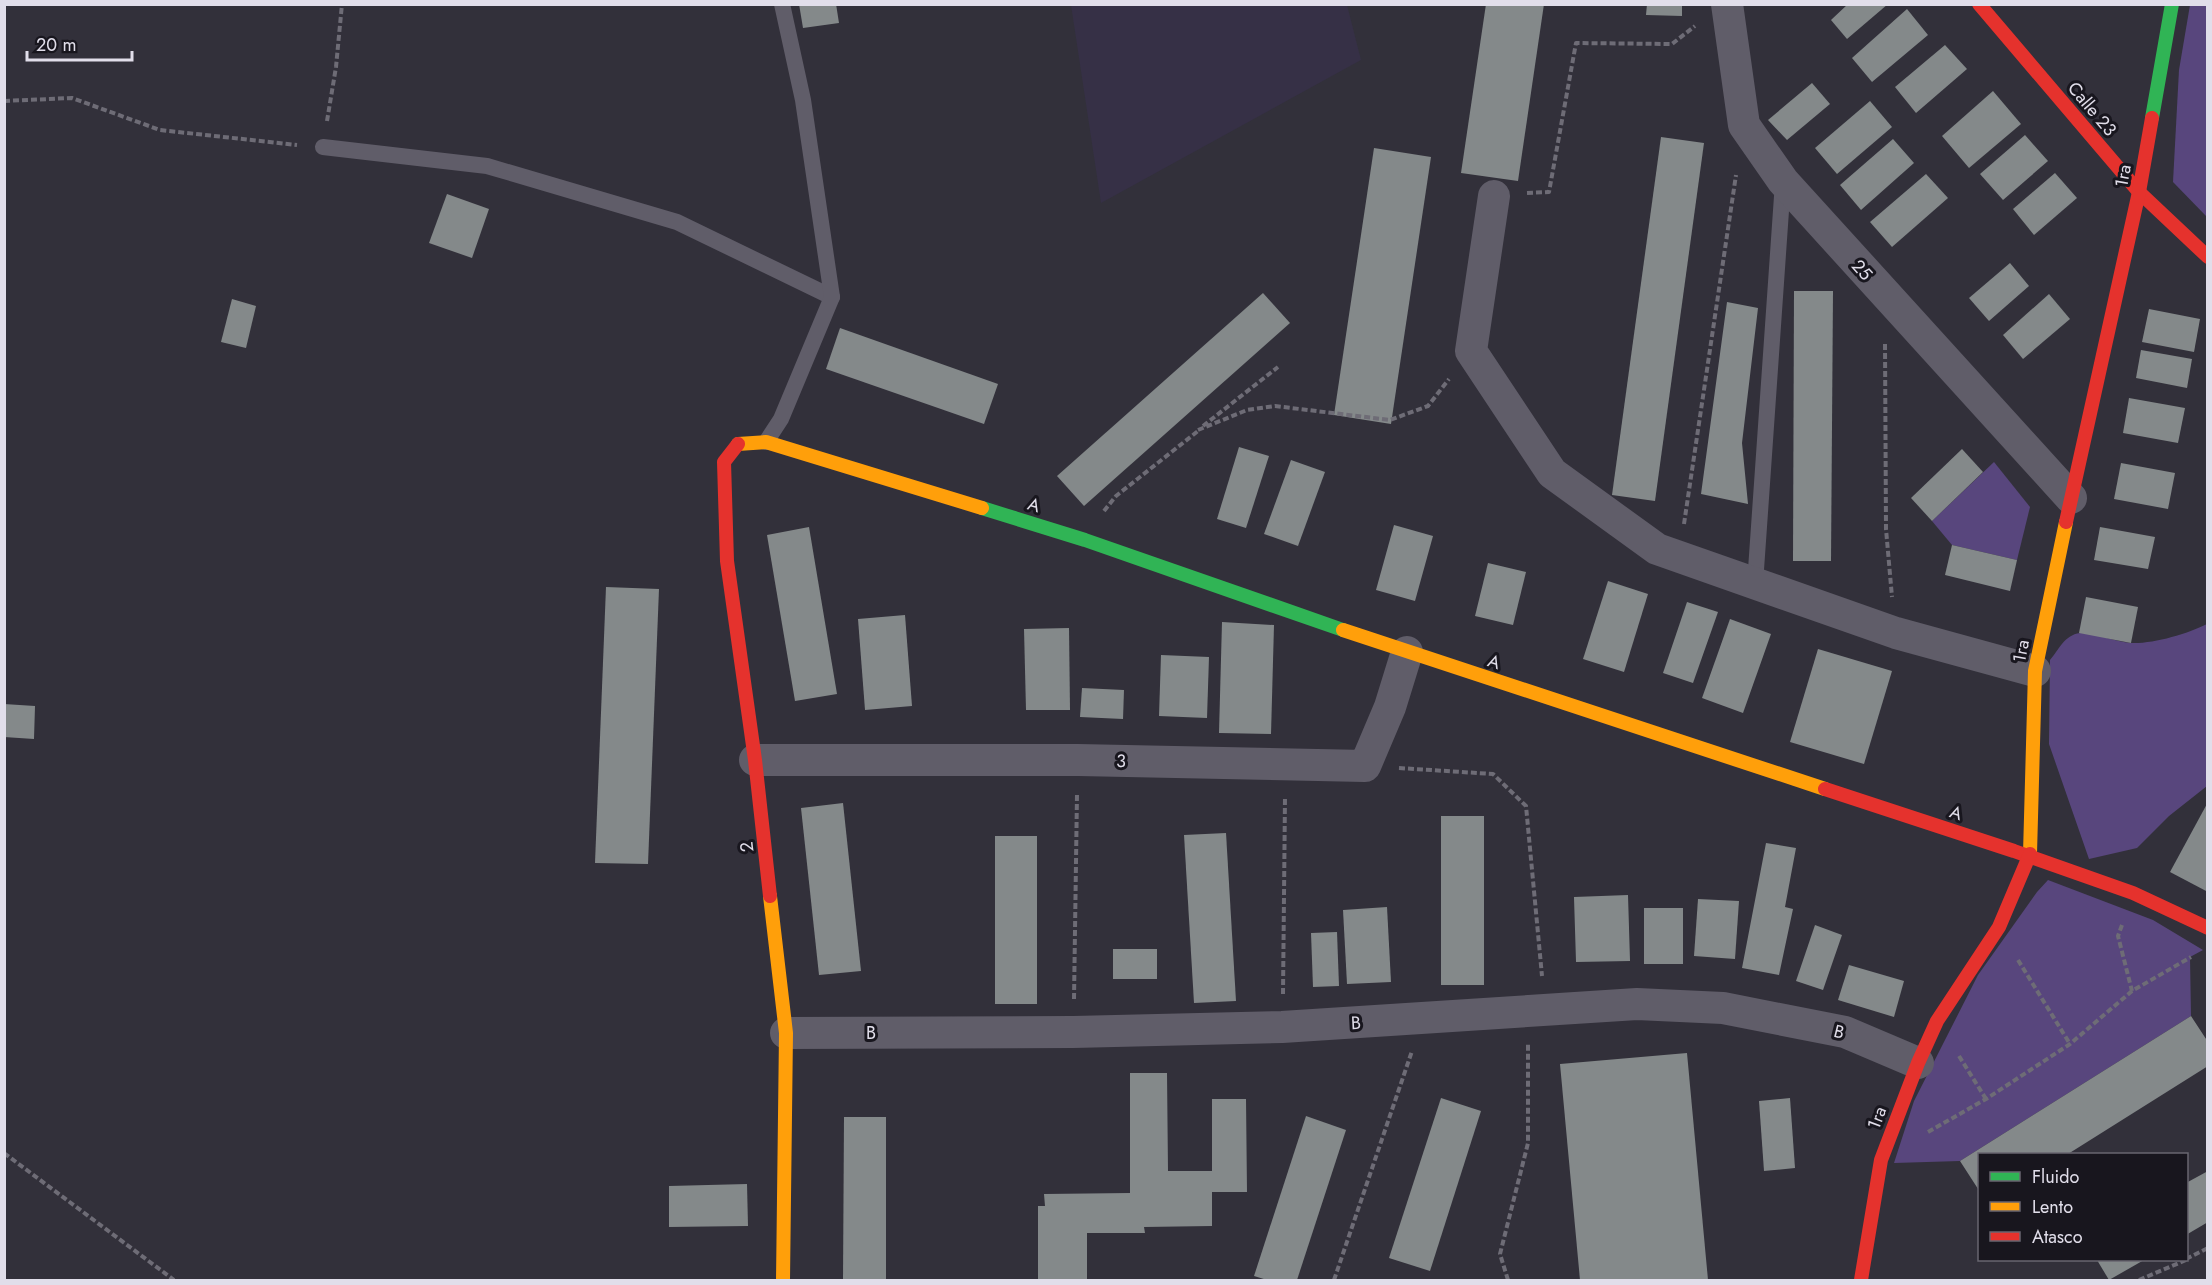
<svg xmlns="http://www.w3.org/2000/svg" width="2212" height="1285" font-family="Jost,sans-serif">
<rect width="100%" height="100%" fill="#32303a"/>
<polygon fill="#363046" points="1071,5 1347,5 1361,60 1101,203"/>
<g fill="#58467d">
<polygon points="2190,5 2207,5 2207,217 2173,182 2179,70"/>
<polygon points="1994,462 2030,507 2017,560 1952,545 1932,521"/>
<path d="M 2207,624 L 2207,786 L 2169,816 L 2137,848 L 2089,859 L 2049,744 L 2050,660 C 2059,650 2064,635 2080,633 C 2094,632 2115,642 2131,643 C 2153,644 2187,634 2207,624 Z"/>
<polygon points="2048,880 2153,920 2203,950 2190,957 2191,1016 1960,1161 1894,1163 1914,1101 1978,975 2037,892"/>
</g>
<g fill="#84898a">
<polygon points="799,4 836,4 839,23 803,28"/>
<polygon points="1486,4 1544,4 1518,181 1461,173"/>
<polygon points="1647,4 1682,4 1682,16 1646,15"/>
<polygon points="1848,4 1888,4 1847,39 1831,20"/>
<polygon points="1907,9 1928,35 1872,82 1852,58"/>
<polygon points="1945,45 1967,69 1916,113 1895,87"/>
<polygon points="1812,83 1830,104 1787,140 1768,120"/>
<polygon points="1993,91 2021,124 1969,168 1942,136"/>
<polygon points="1870,101 1892,127 1837,174 1815,148"/>
<polygon points="2025,135 2048,161 2003,200 1980,174"/>
<polygon points="1661,137 1704,143 1655,501 1612,495"/>
<polygon points="1893,139 1914,163 1861,210 1840,185"/>
<polygon points="1374,148 1431,157 1391,424 1334,415"/>
<polygon points="2055,173 2077,198 2034,235 2013,209"/>
<polygon points="1926,174 1948,198 1892,247 1870,222"/>
<polygon points="447,194 489,209 472,258 429,243"/>
<polygon points="2010,263 2029,286 1989,321 1969,298"/>
<polygon points="1794,291 1833,291 1831,561 1793,561"/>
<polygon points="1263,293 1290,323 1084,506 1057,476"/>
<polygon points="2049,294 2070,319 2023,359 2003,335"/>
<polygon points="232,299 256,306 246,348 221,342"/>
<polygon points="1727,302 1758,308 1742,443 1748,504 1701,494"/>
<polygon points="2149,309 2200,319 2194,352 2142,342"/>
<polygon points="840,328 998,384 984,424 826,369"/>
<polygon points="2141,350 2192,359 2187,388 2136,378"/>
<polygon points="2129,398 2185,408 2178,443 2123,433"/>
<polygon points="1239,447 1269,456 1246,528 1217,519"/>
<polygon points="1962,449 1983,472 1932,521 1911,498"/>
<polygon points="1291,460 1325,472 1298,546 1264,534"/>
<polygon points="2121,463 2175,473 2168,509 2114,499"/>
<polygon points="1394,525 1433,536 1415,601 1376,590"/>
<polygon points="809,527 837,694 795,701 767,535"/>
<polygon points="2100,527 2155,537 2148,569 2094,560"/>
<polygon points="1952,545 2017,560 2010,591 1945,575"/>
<polygon points="1488,563 1526,572 1513,625 1475,616"/>
<polygon points="1608,581 1648,594 1624,672 1583,659"/>
<polygon points="606,587 659,589 648,864 595,863"/>
<polygon points="2086,597 2138,607 2131,643 2079,633"/>
<polygon points="1687,602 1718,612 1693,683 1663,673"/>
<polygon points="905,615 912,706 865,710 858,619"/>
<polygon points="1730,619 1771,634 1743,713 1702,698"/>
<polygon points="1222,622 1274,625 1271,734 1219,733"/>
<polygon points="1069,628 1070,710 1026,710 1024,629"/>
<polygon points="1818,649 1892,671 1864,764 1790,742"/>
<polygon points="1161,655 1209,657 1207,718 1159,716"/>
<polygon points="1082,688 1124,690 1123,719 1080,717"/>
<polygon points="4,704 35,706 34,739 4,737"/>
<polygon points="2208,802 2208,892 2170,872"/>
<polygon points="843,803 861,971 819,975 801,808"/>
<rect x="1441" y="816" width="43" height="169"/>
<polygon points="1226,833 1236,1001 1194,1003 1184,835"/>
<rect x="995" y="836" width="42" height="168"/>
<polygon points="1766,843 1796,848 1785,907 1793,909 1779,975 1742,968"/>
<polygon points="1628,895 1630,961 1576,962 1574,897"/>
<polygon points="1698,899 1739,901 1735,959 1694,956"/>
<polygon points="1387,907 1391,982 1347,984 1343,910"/>
<rect x="1644" y="908" width="39" height="56"/>
<polygon points="1815,925 1842,935 1823,990 1796,981"/>
<polygon points="1337,932 1339,986 1313,987 1311,933"/>
<rect x="1113" y="949" width="44" height="30"/>
<polygon points="1849,965 1904,981 1894,1017 1838,1000"/>
<polygon points="2191,1016 2208,1042 2208,1066 2068,1154 1980,1154 1980,1192 1960,1161"/>
<polygon points="1687,1053 1708,1280 1580,1280 1560,1064"/>
<polygon points="1130,1073 1167,1073 1168,1171 1212,1171 1212,1099 1246,1099 1247,1192 1212,1192 1212,1226 1144,1227 1145,1233 1087,1233 1087,1280 1038,1280 1038,1206 1045,1206 1044,1194 1130,1193"/>
<polygon points="1441,1098 1481,1111 1430,1271 1389,1258"/>
<polygon points="1790,1098 1795,1168 1764,1171 1759,1101"/>
<polygon points="1306,1116 1346,1130 1297,1280 1267,1280 1254,1276"/>
<polygon points="844,1117 886,1117 886,1280 843,1280"/>
<polygon points="2208,1171 2208,1222 2186,1235 2186,1183"/>
<polygon points="747,1184 748,1226 669,1227 669,1186"/>
<polygon points="2097,1260 2144,1260 2109,1280"/>
</g>
<g fill="none" stroke-linecap="round" stroke-linejoin="round">
<g stroke="#6e6c76" stroke-width="4" stroke-dasharray="6 3" stroke-linecap="butt">
<polyline points="4,101 72,98 160,130 297,145"/>
<polyline points="327,121 336,67 342,4"/>
<polyline points="1527,193 1549,192 1576,43 1672,44 1695,26"/>
<polyline points="1885,344 1886,529 1892,597"/>
<polyline points="1203,426 1278,367"/>
<polyline points="1198,430 1247,410 1275,406 1390,420 1428,406 1449,379"/>
<polyline points="1104,511 1116,496 1198,431"/>
<polyline points="1684,524 1736,175"/>
<polyline points="1399,768 1493,774 1526,806 1542,976"/>
<polyline points="2122,925 2118,936 2132,991"/>
<polyline points="2018,960 2070,1044"/>
<polyline points="1283,994 1285,797"/>
<polyline points="1074,999 1077,794"/>
<polyline points="1959,1056 1986,1099"/>
<polyline points="1928,1132 1986,1099 2070,1044 2132,991 2191,957"/>
<polyline points="4,1153 174,1280"/>
<polyline points="2186,1259 2208,1248"/>
<polyline points="1334,1280 1412,1051"/>
<polyline points="1508,1280 1500,1254 1528,1143 1528,1043"/>
<polyline points="2139,1280 2186,1260"/>
</g>
<g stroke="#605d69" stroke-width="16">
<polyline points="323,147 487,166 677,222 832,297"/>
<polyline points="766,442 781,419 832,297 803,100 782,4"/>
<polyline points="1755,584 1783,182"/>
</g>
<g stroke="#605d69" stroke-width="32">
<polyline points="1727,4 1744,125 1783,181 2071,498"/>
<polyline points="1494,196 1471,351 1552,473 1657,549 1896,633 2035,671"/>
<polyline points="755,760 1078,760 1365,766 1390,707 1407,652"/>
<polyline points="786,1033 1073,1032 1282,1027 1637,1004 1723,1008 1845,1032 1918,1063"/>
</g>
<g stroke="#30b455" stroke-width="14">
<polyline points="2152,118 2172,4"/>
<polyline points="982,508 1085,540 1343,630"/>
</g>
<g stroke="#ff9f0a" stroke-width="14">
<polyline points="738,444 766,442 982,508"/>
<polyline points="1343,630 1825,789"/>
<polyline points="2030,854 2035,671 2066,522"/>
<polyline points="770,896 786,1033 783,1280"/>
</g>
<g stroke="#e5322d" stroke-width="14">
<polyline points="1979,4 2139,192 2208,257"/>
<polyline points="738,444 724,462 727,561 755,760 770,896"/>
<polyline points="2066,522 2139,192 2152,118"/>
<polyline points="1825,789 2014,851 2133,893 2208,928"/>
<polyline points="1861,1280 1881,1160 1918,1063 1937,1021 1999,927 2030,854"/>
</g>
</g>
<g text-anchor="middle" stroke-width="6" stroke-linejoin="round" paint-order="stroke">
<g font-size="18" fill="#e1deea" stroke="#18161e">
<text transform="translate(2092 109) rotate(50)" y="6">Calle 23</text>
<text transform="translate(2123 176) rotate(-80)" y="6">1ra</text>
<text transform="translate(1862 270) rotate(48)" y="6">25</text>
<text transform="translate(1034 505) rotate(17)" y="6">A</text>
<text transform="translate(2021 651) rotate(-79)" y="6">1ra</text>
<text transform="translate(1494 662) rotate(18)" y="6">A</text>
<text transform="translate(1121 761) rotate(1)" y="6">3</text>
<text transform="translate(1956 813) rotate(18)" y="6">A</text>
<text transform="translate(747 847) rotate(-97)" y="6">2</text>
<text transform="translate(1356 1023) rotate(-3)" y="6">B</text>
<text transform="translate(1839 1032) rotate(14)" y="6">B</text>
<text x="871" y="1039">B</text>
<text transform="translate(1877 1118) rotate(-69)" y="6">1ra</text>
</g>
</g>
<rect width="2212" height="1285" fill="none" stroke="#e1deea" stroke-width="12"/>
<rect x="1978" y="1153" width="210" height="108" fill="#18161e" stroke="#686670" stroke-width="1.5"/>
<rect x="1990" y="1172" width="30" height="9" fill="#30b455" stroke="#686670" stroke-width="1.5"/>
<text x="2032" y="1183" font-size="18" fill="#e1deea">Fluido</text>
<rect x="1990" y="1202" width="30" height="9" fill="#ff9f0a" stroke="#686670" stroke-width="1.5"/>
<text x="2032" y="1213" font-size="18" fill="#e1deea">Lento</text>
<rect x="1990" y="1232" width="30" height="9" fill="#e5322d" stroke="#686670" stroke-width="1.5"/>
<text x="2032" y="1243" font-size="18" fill="#e1deea">Atasco</text>
<path d="M27 51v9h105v-9" fill="none" stroke="#e1deea" stroke-width="3"/>
<text x="36" y="51" font-size="18" fill="#e1deea" stroke="#18161e" stroke-width="4.5" paint-order="stroke">20 m</text>
</svg>
